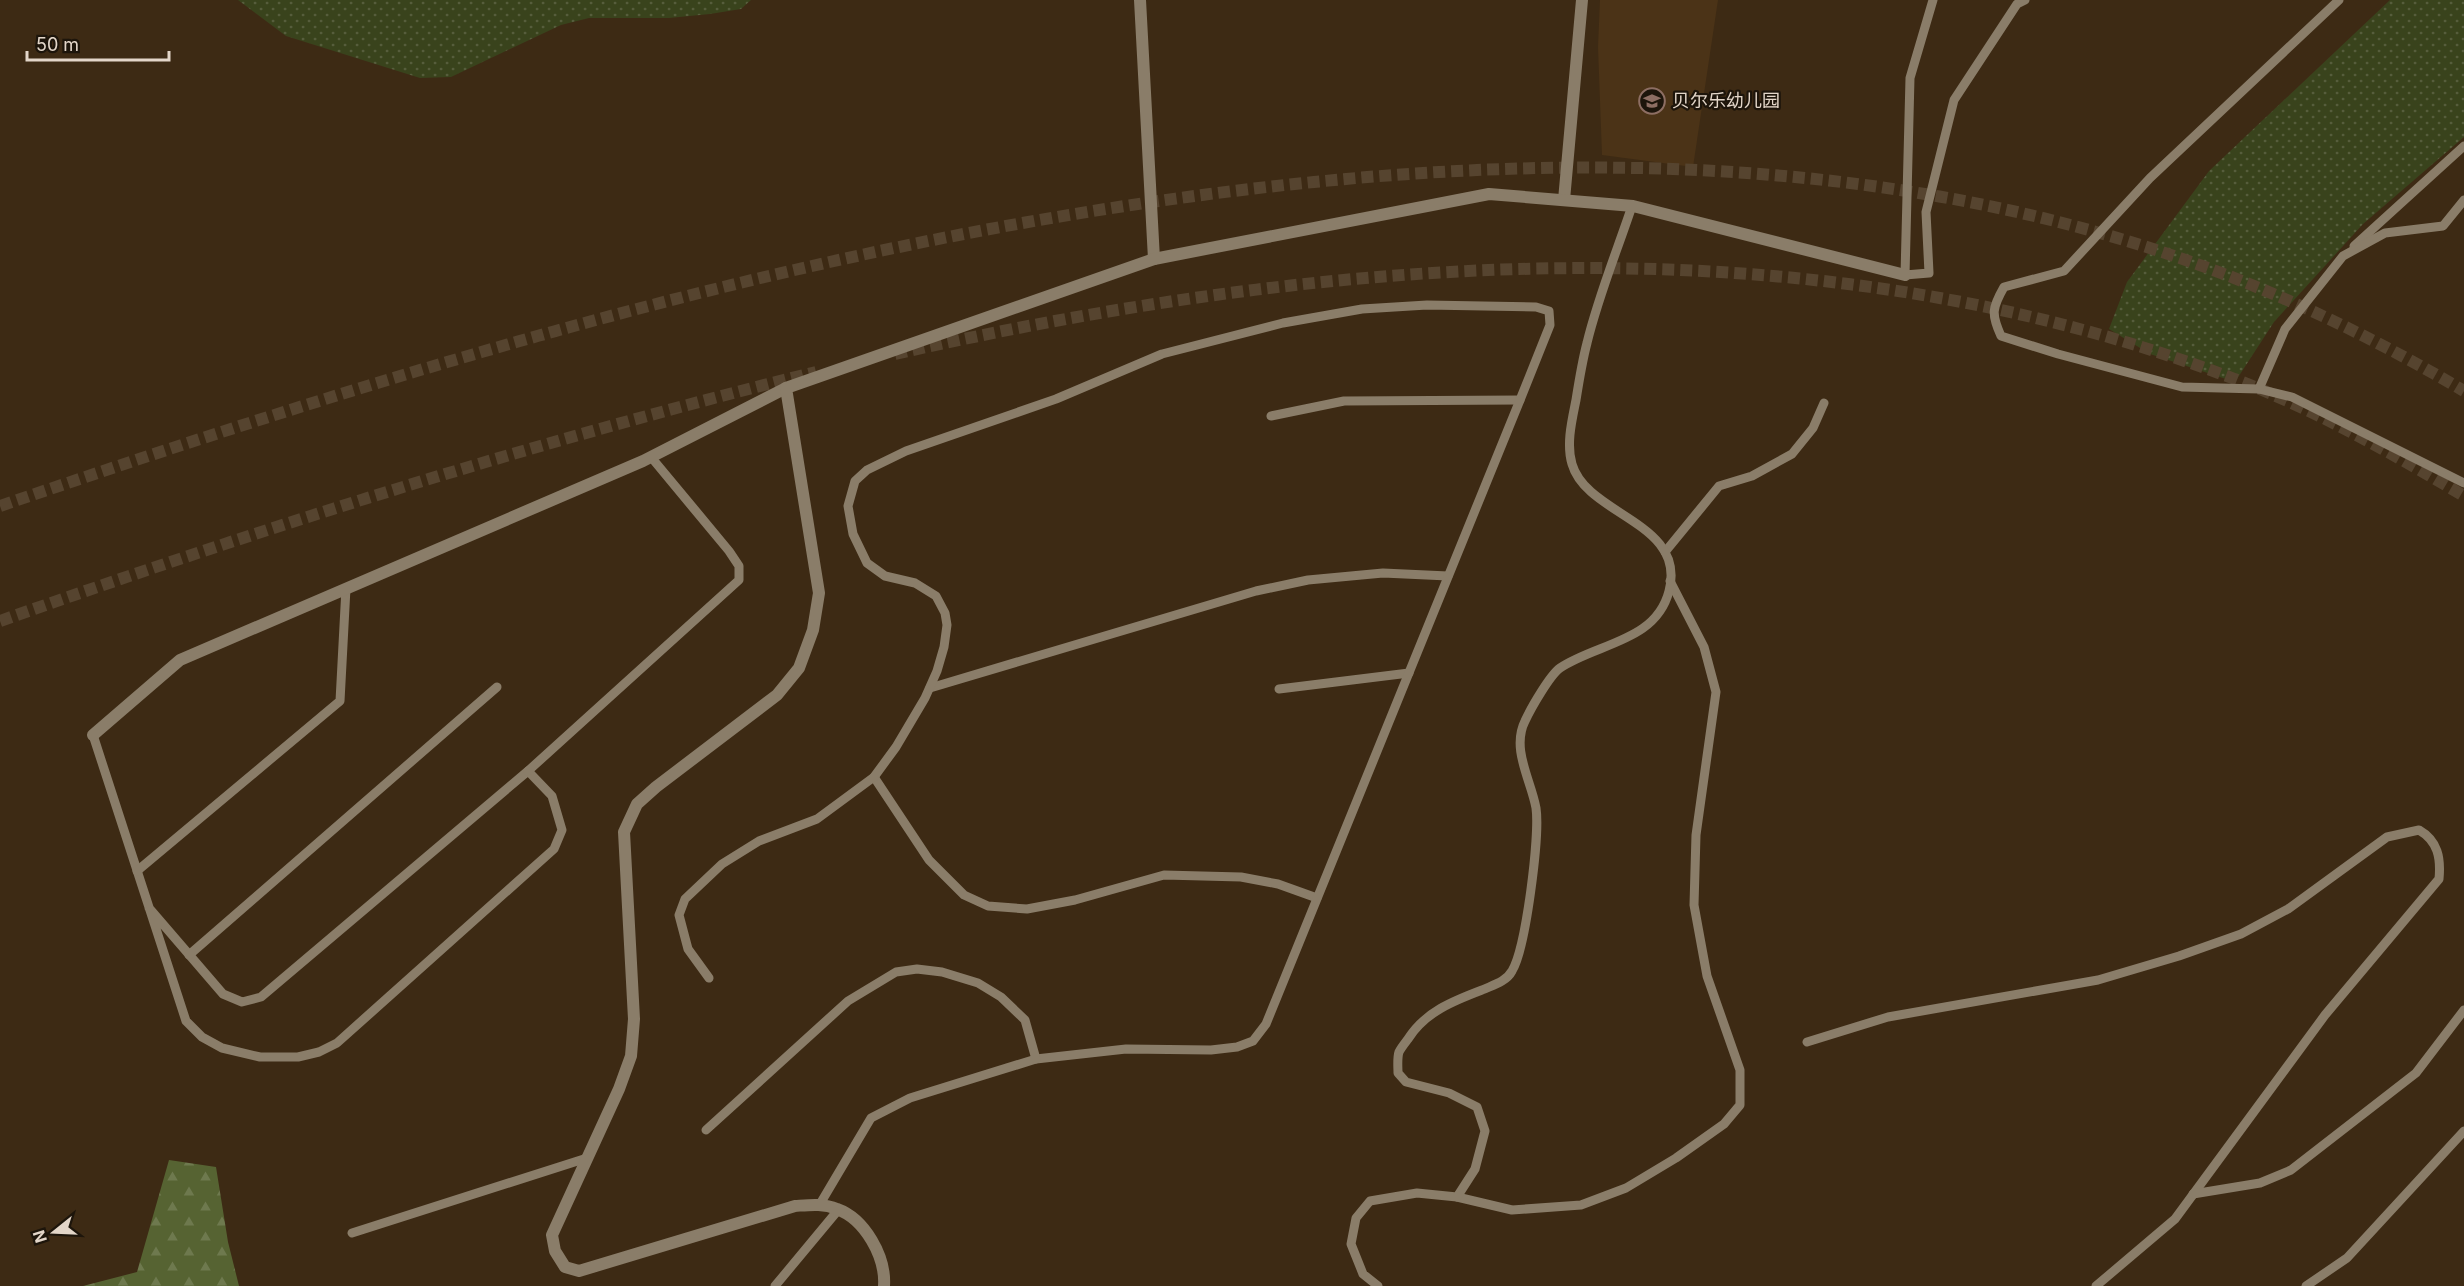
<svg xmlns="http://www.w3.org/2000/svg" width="2464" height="1286" font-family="Inter,'Noto Sans SC',sans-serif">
<defs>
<pattern id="grass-dots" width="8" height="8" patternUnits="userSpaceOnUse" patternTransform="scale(1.5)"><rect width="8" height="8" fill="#39431c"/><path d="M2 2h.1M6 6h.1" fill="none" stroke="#565d3c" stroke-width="1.8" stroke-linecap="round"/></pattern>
<pattern id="forest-firs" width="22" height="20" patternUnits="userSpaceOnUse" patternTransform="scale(1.5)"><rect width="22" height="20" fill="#566332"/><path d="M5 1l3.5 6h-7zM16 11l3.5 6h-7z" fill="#6e794e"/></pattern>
</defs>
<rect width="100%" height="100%" fill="#3d2a14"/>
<polygon fill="#4b3317" points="1600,0 1718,0 1693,167 1602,155 1598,47"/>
<g fill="url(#grass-dots)">
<polygon points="238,0 751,0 741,9 710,14 669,18 589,18 561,25 451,77 420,78 286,36"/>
<polygon points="2390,0 2464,0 2464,137 2363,224 2274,322 2235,382 2150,354 2109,329 2127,282 2209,171"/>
</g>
<polygon fill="url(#forest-firs)" points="169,1160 216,1167 228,1242 239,1286 83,1286 137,1272"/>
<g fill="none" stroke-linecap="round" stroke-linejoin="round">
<g stroke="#56442f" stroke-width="12" stroke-dasharray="12 6" stroke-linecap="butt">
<path d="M 895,354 C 1333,255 1804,216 2232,378 C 2314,409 2390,452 2464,496"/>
<path d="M 0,506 C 426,360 864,227 1314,182 C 1572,156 1838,161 2089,230 C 2222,266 2346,321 2464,391"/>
<path d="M 0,621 C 268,526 540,440 816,372"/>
</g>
<g stroke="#8a7d69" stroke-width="9">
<polyline points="1933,0 1910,78 1905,275 1929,273 1926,212 1954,100 2017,4 2025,0"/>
<path d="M 2339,0 L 2150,178 L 2064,271 L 2004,287 C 1992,308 1991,314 2001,336 L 2058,354 L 2182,387 L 2259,389 L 2292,397 L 2464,483"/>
<polyline points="2354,246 2464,146"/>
<polyline points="2259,389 2285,329 2343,256 2385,233 2443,226 2464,200"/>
<polyline points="1271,416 1344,401 1520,400"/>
<polyline points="1665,552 1719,486 1752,476 1792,454 1813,428 1824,403"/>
<polyline points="930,688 1256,591 1308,580 1383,573 1448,576"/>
<polyline points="1279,689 1409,673"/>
<polyline points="93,735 186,1021 202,1037 222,1048 260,1057 298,1057 319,1052 337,1043 554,849 562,830 552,796 528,771 261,997 242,1002 223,994 149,908"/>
<polyline points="528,771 739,580 739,566 729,551 651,457"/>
<polyline points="874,777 929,860 964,895 988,906 1027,909 1075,900 1164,875 1241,877 1278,884 1317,898"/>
<polyline points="137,871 340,701 346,588"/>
<polyline points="189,955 497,687"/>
<polyline points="709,978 688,949 679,915 685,899 722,864 759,841 817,819 874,777 896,747 925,698 937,671 944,647 947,625 945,613 936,596 915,583 885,576 867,563 853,534 848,506 855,481 867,470 906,451 1056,399 1162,354 1283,323 1362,309 1427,305 1536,307 1549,311 1550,325 1520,400 1266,1024 1253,1041 1237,1047 1211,1050 1126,1049 1036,1059 910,1098 871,1118 820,1204"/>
<path d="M 1807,1042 L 1888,1017 L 2098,980 L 2179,956 L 2241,934 L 2288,909 L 2387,837 L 2419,830 C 2438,841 2441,858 2439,879 L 2325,1015 L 2175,1219 L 2096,1286"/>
<polyline points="706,1130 848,1001 896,972 917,969 942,972 978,983 1001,997 1025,1020 1036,1059"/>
<polyline points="2193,1194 2260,1183 2291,1170 2416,1073 2464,1010"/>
<polyline points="1457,1197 1512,1210 1581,1205 1626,1188 1676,1158 1724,1124 1740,1105 1740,1070 1707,976 1694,905 1696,835 1716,692 1704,647 1670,581"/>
<polyline points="352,1233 587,1158"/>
<polyline points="775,1286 839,1209"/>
<path d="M 1378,1286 L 1363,1274 L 1351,1244 L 1356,1218 L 1370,1201 L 1417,1193 L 1457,1197 L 1475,1169 L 1485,1131 L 1477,1107 L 1449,1093 L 1406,1082 L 1398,1073 C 1398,1067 1397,1058 1399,1052 C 1401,1048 1405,1043 1408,1039 C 1425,1012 1453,1001 1482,990 C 1493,985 1506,982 1512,971 C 1526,948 1540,835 1536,808 C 1531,780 1511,749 1525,721 C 1531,708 1550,675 1560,668 C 1597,643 1656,642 1669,591 C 1687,522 1587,516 1572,464 C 1566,444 1572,420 1576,400 C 1579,381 1582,362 1587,343 C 1598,297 1617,251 1632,206"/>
<polyline points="2306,1286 2347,1258 2464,1131"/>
</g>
<g stroke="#8a7d69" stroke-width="12">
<polyline points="1140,0 1154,259"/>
<polyline points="1564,200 1582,0"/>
<polyline points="93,735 180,660 643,461 786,388"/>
<path d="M 884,1286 C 886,1257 865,1219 837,1209 C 823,1203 809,1205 795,1206 L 579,1271 L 565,1267 L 555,1251 L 552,1235 L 619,1089 L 631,1056 L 634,1019 L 624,832 L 637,804 L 656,787 L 777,695 L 799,668 L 813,630 L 819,593 L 786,388 L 1154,259 L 1489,194 L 1633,206 L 1905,275"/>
</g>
</g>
<defs>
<g id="school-ring" transform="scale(1.35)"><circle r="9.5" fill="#1d150b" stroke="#8d6e63" stroke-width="1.5"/><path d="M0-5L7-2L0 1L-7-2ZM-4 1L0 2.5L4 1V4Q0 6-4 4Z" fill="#8d6e63"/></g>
</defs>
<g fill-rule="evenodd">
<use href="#school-ring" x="1652" y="101"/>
</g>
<g text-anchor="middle" stroke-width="4.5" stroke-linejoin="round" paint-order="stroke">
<g font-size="18" fill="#e3d6c9" stroke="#1d150b" text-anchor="start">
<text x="1672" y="107">贝尔乐幼儿园</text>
</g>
</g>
<g transform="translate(54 1232) rotate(252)" stroke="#1d150b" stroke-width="4.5" paint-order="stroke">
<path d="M0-4.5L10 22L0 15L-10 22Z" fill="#e3d6c9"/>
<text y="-9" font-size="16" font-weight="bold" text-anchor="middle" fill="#e3d6c9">N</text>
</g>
<path d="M27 51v9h142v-9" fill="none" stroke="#e3d6c9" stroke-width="3"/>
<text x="36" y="51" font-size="18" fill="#e3d6c9" stroke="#1d150b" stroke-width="4.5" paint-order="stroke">50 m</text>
</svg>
